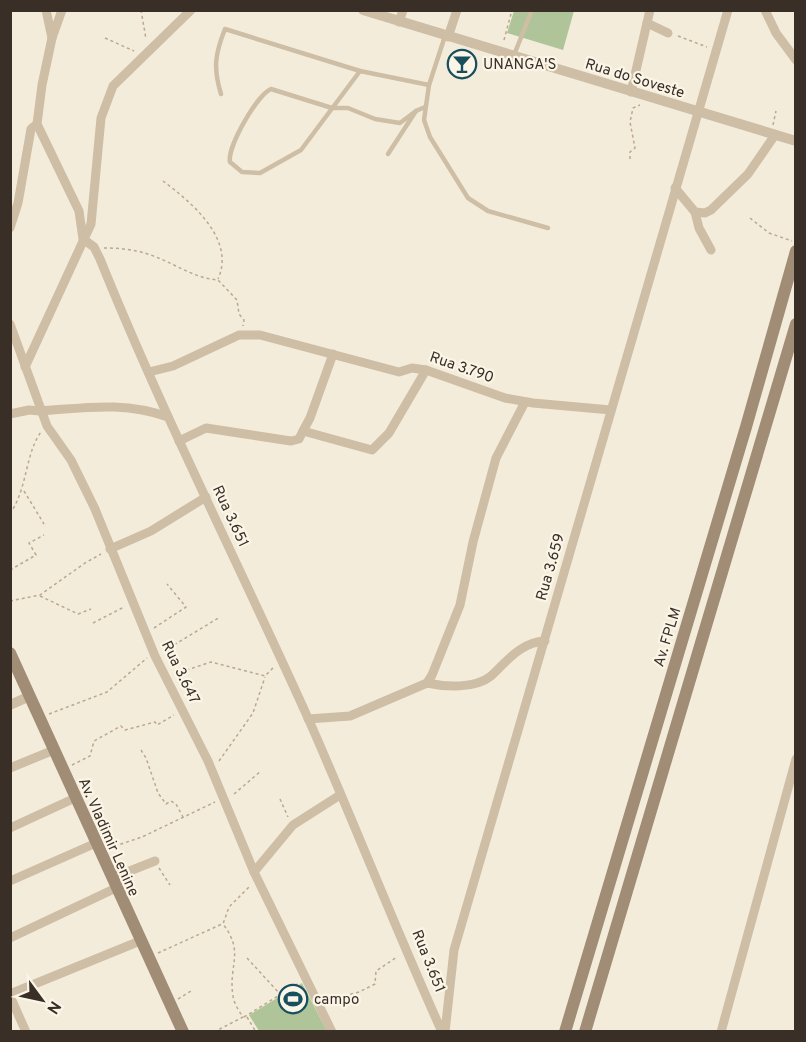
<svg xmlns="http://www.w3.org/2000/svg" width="806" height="1042" font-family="Overpass,sans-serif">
<rect width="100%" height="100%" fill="#f4ecda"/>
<g fill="#afc599">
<polygon points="514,11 574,11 563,50 507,33"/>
<polygon points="302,983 327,1031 259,1031 249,1015"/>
</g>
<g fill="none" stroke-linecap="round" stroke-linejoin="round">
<g stroke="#baa88f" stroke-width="1.5" stroke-dasharray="3 3" stroke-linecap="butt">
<polyline points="141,10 146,39"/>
<polyline points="678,36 707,47"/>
<polyline points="105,38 134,51"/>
<polyline points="504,40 512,10"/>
<polyline points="773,125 776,111"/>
<polyline points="630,159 630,152 635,148 630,122 633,108 640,105"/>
<path d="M 163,181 C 191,202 236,239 218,279"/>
<polyline points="750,218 769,233 792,241"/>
<path d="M 104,248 C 121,248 139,250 156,257 C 177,265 194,278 218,280 L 237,300 L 239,314 L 244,320 L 243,326"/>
<polyline points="24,491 44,524"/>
<path d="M 10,514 C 28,487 25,454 41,432"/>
<polyline points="10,570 36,555 29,543 44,535"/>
<polyline points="40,596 78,614 91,609"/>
<polyline points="10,601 40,595 85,563 101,554"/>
<polyline points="93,623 124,607"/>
<polyline points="154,628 186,607 167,584"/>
<polyline points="164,651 220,617"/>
<polyline points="175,674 211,662 265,676 274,667"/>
<polyline points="49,714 107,692 147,658"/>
<polyline points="141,750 146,758 158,793 166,804 171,801 176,804 183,817"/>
<polyline points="219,761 253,713 265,677"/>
<polyline points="72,765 90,756 94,741 121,726 125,730 155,722 157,725 174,715"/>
<polyline points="234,794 261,771"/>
<polyline points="280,799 288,817"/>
<polyline points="109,848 142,837 215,802"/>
<polyline points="159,868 170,885"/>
<polyline points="158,953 222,924"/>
<polyline points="247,958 280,994"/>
<polyline points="178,999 191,991"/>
<polyline points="327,1000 359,992 375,984 376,971 397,957"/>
<polyline points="244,1017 299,983"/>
<polyline points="247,1017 256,1032"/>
<path d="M 214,1032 L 243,1017 C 239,1011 234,1004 233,996 C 228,965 245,953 223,924 L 229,907 L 250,886"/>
</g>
<g stroke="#cebea5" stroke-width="4.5">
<polyline points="514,55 532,10"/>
<path d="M 360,71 L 301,150 L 260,173 L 242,172 L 230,162 C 227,147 257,95 271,89 L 332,108 L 348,108 L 375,119 L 400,123 L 416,111"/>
<polyline points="429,85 424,120 430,137 468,198 488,211 548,228"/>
<path d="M 221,94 C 213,68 215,54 225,29 L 360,71 L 429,85 L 445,36"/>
<polyline points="388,154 416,111 425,107"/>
</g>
<g stroke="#cebea5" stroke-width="9">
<path d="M 46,10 L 52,38 L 42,85 L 37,124 L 79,211 L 83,239 L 94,247 L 100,259 C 163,415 239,565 308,718 C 354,822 395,928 442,1032"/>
<polyline points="765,10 776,33 796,60"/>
<polyline points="399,22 403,10"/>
<polyline points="647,23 668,33"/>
<polyline points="448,37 457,10"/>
<polyline points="52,38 62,10"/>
<polyline points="631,92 650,10"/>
<polyline points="675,188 695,212 705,213 711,210 748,174 775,135"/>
<polyline points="695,212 699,228 711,250"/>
<polyline points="10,228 18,203 31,129 37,124"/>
<polyline points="10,324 47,426 71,460 95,509 155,656 208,761 254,872 332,1032"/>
<polyline points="25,367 91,224 101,118 113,86 191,10"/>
<polyline points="149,372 173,366 239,335 260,335 399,372 412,368 426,370 505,398 533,403 611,410"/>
<path d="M 10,414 L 29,410 L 40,411 C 85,408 124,401 168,417"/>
<polyline points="303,431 310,418 333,354"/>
<polyline points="179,441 206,428 291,441 299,439 303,431 372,450 389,433 426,370"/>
<polyline points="110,549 151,531 206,497"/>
<path d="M 427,683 C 445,687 475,689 491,676 C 507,661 521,642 545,641"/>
<polyline points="308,719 350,716 427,683 432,675 460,605 473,542 496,458 525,402"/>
<polyline points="10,768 54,750"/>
<polyline points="10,828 75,798"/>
<polyline points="254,872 293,825 340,795"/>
<polyline points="112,878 155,861"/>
<polyline points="10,881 96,843"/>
<polyline points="10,938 116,888"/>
<polyline points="10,994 140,941"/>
<polyline points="10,996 26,1032"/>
<polyline points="445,1032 454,950 728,10"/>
<polyline points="721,1032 796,759"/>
</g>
<g stroke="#cebea5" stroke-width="10">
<polyline points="363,10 796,141"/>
<polyline points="10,705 30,696"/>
</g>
<g stroke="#a18d76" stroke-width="12">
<polyline points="10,653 183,1032"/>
<polyline points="565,1032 746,427 796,251"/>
<polyline points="585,1032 796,324"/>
</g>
</g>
<defs>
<g id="bar-ring" transform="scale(1.5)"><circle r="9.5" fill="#fbf5e7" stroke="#184f5e" stroke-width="1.5"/><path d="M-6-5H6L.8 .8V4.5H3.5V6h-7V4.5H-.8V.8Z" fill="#184f5e"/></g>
<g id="stadium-ring" transform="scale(1.5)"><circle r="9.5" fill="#fbf5e7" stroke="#184f5e" stroke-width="1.5"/><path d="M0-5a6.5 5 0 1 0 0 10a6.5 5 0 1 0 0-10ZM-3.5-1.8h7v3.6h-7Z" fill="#184f5e"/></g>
</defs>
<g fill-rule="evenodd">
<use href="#bar-ring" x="462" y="64"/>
<use href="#stadium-ring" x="293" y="999"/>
</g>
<g text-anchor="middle" stroke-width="4.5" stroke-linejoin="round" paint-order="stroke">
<g font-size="15" fill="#392f27" stroke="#fbf5e7" text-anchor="start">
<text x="483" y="69">UNANGA'S</text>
<text x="314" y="1004">campo</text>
</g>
<g font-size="15" fill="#392f27" stroke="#fbf5e7">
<text transform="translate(635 78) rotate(17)" y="5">Rua do Soveste</text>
<text transform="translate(462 367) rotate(19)" y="5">Rua 3.790</text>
<text transform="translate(231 516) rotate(65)" y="5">Rua 3.651</text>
<text transform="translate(550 567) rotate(-74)" y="5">Rua 3.659</text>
<text transform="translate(667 637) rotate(-73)" y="5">Av. FPLM</text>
<text transform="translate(181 672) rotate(64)" y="5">Rua 3.647</text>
<text transform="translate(109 837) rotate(66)" y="5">Av. Vladimir Lenine</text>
<text transform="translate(429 961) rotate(68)" y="5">Rua 3.651</text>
</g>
</g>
<rect width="806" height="1042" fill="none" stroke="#392f27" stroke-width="24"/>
<g transform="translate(42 1000) rotate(123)" stroke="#fbf5e7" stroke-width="4.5" paint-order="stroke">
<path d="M0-4.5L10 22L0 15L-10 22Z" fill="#392f27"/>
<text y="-9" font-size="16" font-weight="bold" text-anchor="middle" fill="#392f27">N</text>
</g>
</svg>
